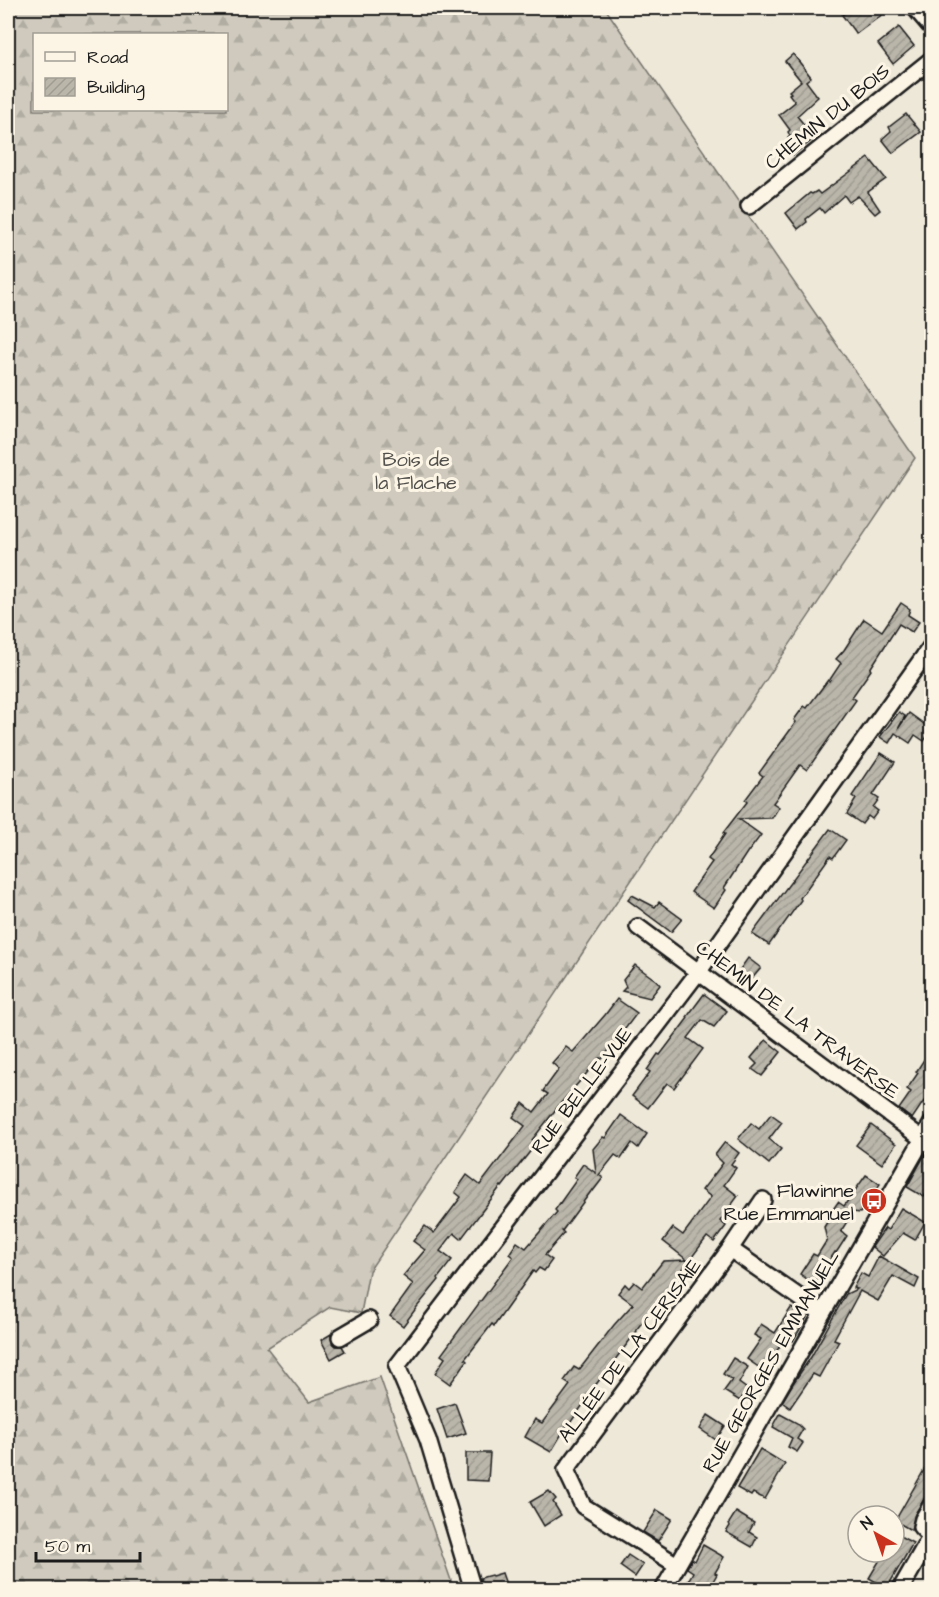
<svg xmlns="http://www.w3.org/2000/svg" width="939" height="1597" font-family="'Architects Daughter',sans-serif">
<defs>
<pattern id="forest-firs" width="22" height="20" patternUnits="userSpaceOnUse" patternTransform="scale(1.5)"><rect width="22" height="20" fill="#cfcabd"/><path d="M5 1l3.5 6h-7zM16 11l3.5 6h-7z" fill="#b1ada2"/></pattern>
<pattern id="building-hatch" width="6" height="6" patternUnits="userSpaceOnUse" patternTransform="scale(1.5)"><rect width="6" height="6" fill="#bab6aa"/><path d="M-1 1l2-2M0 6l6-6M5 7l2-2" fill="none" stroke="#9f9c92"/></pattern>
</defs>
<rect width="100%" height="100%" fill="#eee8d9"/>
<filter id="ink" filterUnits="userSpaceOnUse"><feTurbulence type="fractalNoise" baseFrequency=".0167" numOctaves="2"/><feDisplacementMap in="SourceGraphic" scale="12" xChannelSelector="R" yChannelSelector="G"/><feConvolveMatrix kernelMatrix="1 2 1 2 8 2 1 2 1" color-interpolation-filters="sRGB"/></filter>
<g filter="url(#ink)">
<path fill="url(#forest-firs)" stroke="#76736c" stroke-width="1.5" fill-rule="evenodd" d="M 8,8 L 605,8 L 915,458 L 369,1271 L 361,1313 L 330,1307 L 267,1348 L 309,1402 L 380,1377 L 454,1589 L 8,1590 ZM 34,34 L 226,34 L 226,110 L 34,110 Z"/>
<g fill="url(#building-hatch)" stroke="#1c1c1c" stroke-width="1.5">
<polygon points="852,8 891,8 856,34 842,15"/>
<polygon points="899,27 914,46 893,64 878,44"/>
<polygon points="793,54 811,77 806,81 818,97 797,116 815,138 793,155 787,147 791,143 788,138 790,136 788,132 790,130 779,115 795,102 789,94 791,93 789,91 801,81 785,61"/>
<polygon points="906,114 921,132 893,153 882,139 891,131 889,127"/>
<polygon points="869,158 886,179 868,192 880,210 875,214 858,196 849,202 844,195 824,213 820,208 806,219 807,222 798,229 786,213 810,193 812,194 817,191 820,194"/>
<polygon points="901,603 910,609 908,615 919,622 912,632 899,624 870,669 871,670 852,697 856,700 807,770 800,765 773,803 779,807 772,818 739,819 761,835 749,851 748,851 724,888 726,890 714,908 691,892 712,862 708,859 725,834 723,833 747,802 745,800 763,776 759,773 796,722 794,720 804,706 807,708 828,680 829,681 841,663 836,659 844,650 864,619 882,631"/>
<polygon points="899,712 905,716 898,729 909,713 932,730 924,741 915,735 910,743 895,733 889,743 880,737"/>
<polygon points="881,753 895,762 873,795 879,799 873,807 878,811 872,819 868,816 862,824 847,814 856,799 852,796"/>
<polygon points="830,829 846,840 833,858 830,856 800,898 801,900 769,945 752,934"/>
<polygon points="632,895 655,907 659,902 682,919 671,932 628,900"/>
<polygon points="748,958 761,968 750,981 747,978 741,985 733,979"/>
<polygon points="635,965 657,981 660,985 650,998 622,991 626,987 623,980"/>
<polygon points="704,994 727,1011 714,1027 702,1020 688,1038 703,1049 674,1088 667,1083 648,1108 632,1096 650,1072 647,1070 658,1054 660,1055 688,1018 687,1017"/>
<polygon points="617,999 637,1013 613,1045 602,1059 600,1058 560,1104 532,1140 536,1144 502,1187 501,1186 461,1239 454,1233 440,1251 452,1260 438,1278 439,1280 417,1307 403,1326 390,1316 413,1284 403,1276 425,1250 413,1241 425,1226 434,1233 461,1197 455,1192 467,1175 480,1185 525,1126 513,1117 523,1103 534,1112 548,1094 543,1091 559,1069 552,1063 566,1047 573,1052 605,1015"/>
<polygon points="766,1040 781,1052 762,1076 752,1069 757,1064 751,1058"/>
<polygon points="932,1047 932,1097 927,1103 924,1101 912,1119 899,1109 911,1092 907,1089 918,1073 916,1072"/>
<polygon points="771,1114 782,1122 769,1139 781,1149 769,1164 738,1139 751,1123 759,1129"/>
<polygon points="621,1115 647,1134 638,1148 632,1143 621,1159 615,1155 599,1175 603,1178 593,1191 592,1190 562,1231 564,1233 545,1255 552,1260 544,1271 539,1268 535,1273 533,1271 494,1326 492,1324 465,1359 467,1361 450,1384 435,1373 445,1358 441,1355 513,1257 509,1254 517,1242 526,1248 557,1212 555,1210 577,1179 574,1177 583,1164 596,1173 593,1149 603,1137 605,1138"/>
<polygon points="871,1125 896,1144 882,1164 856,1145"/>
<polygon points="725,1142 739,1153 731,1164 736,1168 724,1185 738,1196 720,1221 726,1226 714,1242 707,1237 679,1274 684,1277 674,1290 672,1289 669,1292 667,1291 636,1330 637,1331 591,1391 592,1392 568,1426 567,1425 551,1452 525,1437 535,1419 542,1423 570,1385 564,1381 574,1367 579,1370 614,1325 633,1304 618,1293 625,1284 629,1288 634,1282 642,1288 663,1261 687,1260 663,1241 673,1228 683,1235 711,1197 702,1190 723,1163 715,1155"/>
<polygon points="926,1153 932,1156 932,1185 924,1197 907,1187"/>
<polygon points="866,1175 880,1184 860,1213 853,1212 841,1231 847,1236 836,1253 835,1252 814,1284 800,1274 813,1254 817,1256 827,1240 824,1227 829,1219 827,1218 838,1202 844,1206"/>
<polygon points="901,1208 925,1222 915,1240 903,1233 883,1256 872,1247 885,1228 888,1230"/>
<polygon points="879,1256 919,1279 915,1288 893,1276 878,1301 860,1291 834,1339 839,1341 819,1377 813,1374 790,1408 782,1402 792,1385 811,1357 846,1294 857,1289 853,1288 861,1273 868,1277"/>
<polygon points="791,1308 807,1317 793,1341 786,1336 773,1357 779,1361 770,1375 747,1359 761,1339 754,1335 761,1324 775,1333"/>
<polygon points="331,1334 332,1342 336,1346 342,1346 345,1351 331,1359 321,1340"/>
<polygon points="733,1358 748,1367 739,1383 747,1389 740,1401 724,1391 732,1380 723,1374"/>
<polygon points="455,1403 466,1433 447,1439 437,1409"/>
<polygon points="780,1414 797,1423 803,1429 797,1439 803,1443 797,1452 788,1447 792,1438 773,1427"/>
<polygon points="708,1415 725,1426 716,1440 700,1429"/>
<polygon points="760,1449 785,1464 765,1499 753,1493 751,1496 737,1488"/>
<polygon points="466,1453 490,1453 488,1481 466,1480"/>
<polygon points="932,1456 932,1493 924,1499 915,1514 911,1530 895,1521"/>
<polygon points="549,1491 556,1499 553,1502 561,1515 544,1526 530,1502"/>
<polygon points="657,1510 672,1519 658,1541 643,1532"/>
<polygon points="736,1512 754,1523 749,1532 757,1537 752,1547 726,1532 730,1526 729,1523"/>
<polygon points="894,1533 913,1543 887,1588 869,1578 881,1558 883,1559 887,1552 894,1552"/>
<polygon points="703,1545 724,1557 715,1573 717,1574 708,1590 683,1590 693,1572 687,1568 692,1559 695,1561"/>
<polygon points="628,1555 643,1565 635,1577 620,1566"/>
<polygon points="502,1573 508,1590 483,1590 480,1578 491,1575 492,1576"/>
</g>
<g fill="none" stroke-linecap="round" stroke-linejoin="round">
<g stroke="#1c1c1c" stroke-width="20">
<g id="minor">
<polyline points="915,8 932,28"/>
<polyline points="749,206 932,59"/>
<polyline points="638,927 932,1146"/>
<polyline points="730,1249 822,1313"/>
<polyline points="340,1337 369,1320"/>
<polyline points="930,1536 921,1527 923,1519 932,1504"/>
<polyline points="677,1565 583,1506 566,1470 730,1249 763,1200"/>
<polyline points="473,1590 428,1440 397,1366 699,971 932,645"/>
<polyline points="663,1590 932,1123"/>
<polyline points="900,1590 932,1534"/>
</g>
</g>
<use href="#minor" stroke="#fcf5e5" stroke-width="15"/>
</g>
</g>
<defs>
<g id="bus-disc" transform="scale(1.35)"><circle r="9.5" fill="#c8321e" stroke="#fcf5e5"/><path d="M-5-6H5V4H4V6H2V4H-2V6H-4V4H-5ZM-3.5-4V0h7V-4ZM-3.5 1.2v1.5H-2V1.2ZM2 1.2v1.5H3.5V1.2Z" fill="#fff"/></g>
</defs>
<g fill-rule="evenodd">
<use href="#bus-disc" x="874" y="1201"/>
</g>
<g text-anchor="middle" stroke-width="6" stroke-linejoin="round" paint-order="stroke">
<g font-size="20" fill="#1c1c1c" stroke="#fcf5e5">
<text transform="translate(827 116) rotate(-39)" y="7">CHEMIN DU BOIS</text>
<text transform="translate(798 1019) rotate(37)" y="7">CHEMIN DE LA TRAVERSE</text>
<text transform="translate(581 1090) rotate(-53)" y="7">RUE BELLE-VUE</text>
<text transform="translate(629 1350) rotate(-53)" y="7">ALLÉE DE LA CERISAIE</text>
<text transform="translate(770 1361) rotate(-60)" y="7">RUE GEORGES EMMANUEL</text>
</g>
<g font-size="20" fill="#52504c" stroke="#fcf5e5">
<text x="416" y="466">Bois de<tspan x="416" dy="23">la Flache</tspan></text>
</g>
<g font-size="20" fill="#1c1c1c" stroke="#fcf5e5" text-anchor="end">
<text x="854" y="1197">Flawinne<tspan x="854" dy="23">Rue Emmanuel</tspan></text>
</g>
</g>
<rect width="939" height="1597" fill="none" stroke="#fcf5e5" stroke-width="30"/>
<rect x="15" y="15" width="909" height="1567" fill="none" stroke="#1c1c1c" stroke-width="2" filter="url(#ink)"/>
<rect x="33" y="33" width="195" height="78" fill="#fcf5e5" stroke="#a29e95" stroke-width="1.5"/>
<rect x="45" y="52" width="30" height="9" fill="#fcf5e5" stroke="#a29e95" stroke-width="1.5"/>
<text x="87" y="63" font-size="18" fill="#1c1c1c">Road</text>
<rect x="45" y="78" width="30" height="18" fill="url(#building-hatch)" stroke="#a29e95" stroke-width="1.5"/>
<text x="87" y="93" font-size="18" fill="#1c1c1c">Building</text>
<g transform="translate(876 1534) rotate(320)"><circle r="28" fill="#fcf5e5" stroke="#a29e95" stroke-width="1.5"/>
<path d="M0-4.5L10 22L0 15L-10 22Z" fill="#c8321e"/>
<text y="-9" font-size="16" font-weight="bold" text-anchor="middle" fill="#1c1c1c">N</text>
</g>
<path d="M36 1552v9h104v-9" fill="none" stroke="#1c1c1c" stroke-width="3"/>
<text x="45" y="1552" font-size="18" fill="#1c1c1c" stroke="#fcf5e5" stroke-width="4.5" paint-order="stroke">50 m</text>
</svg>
